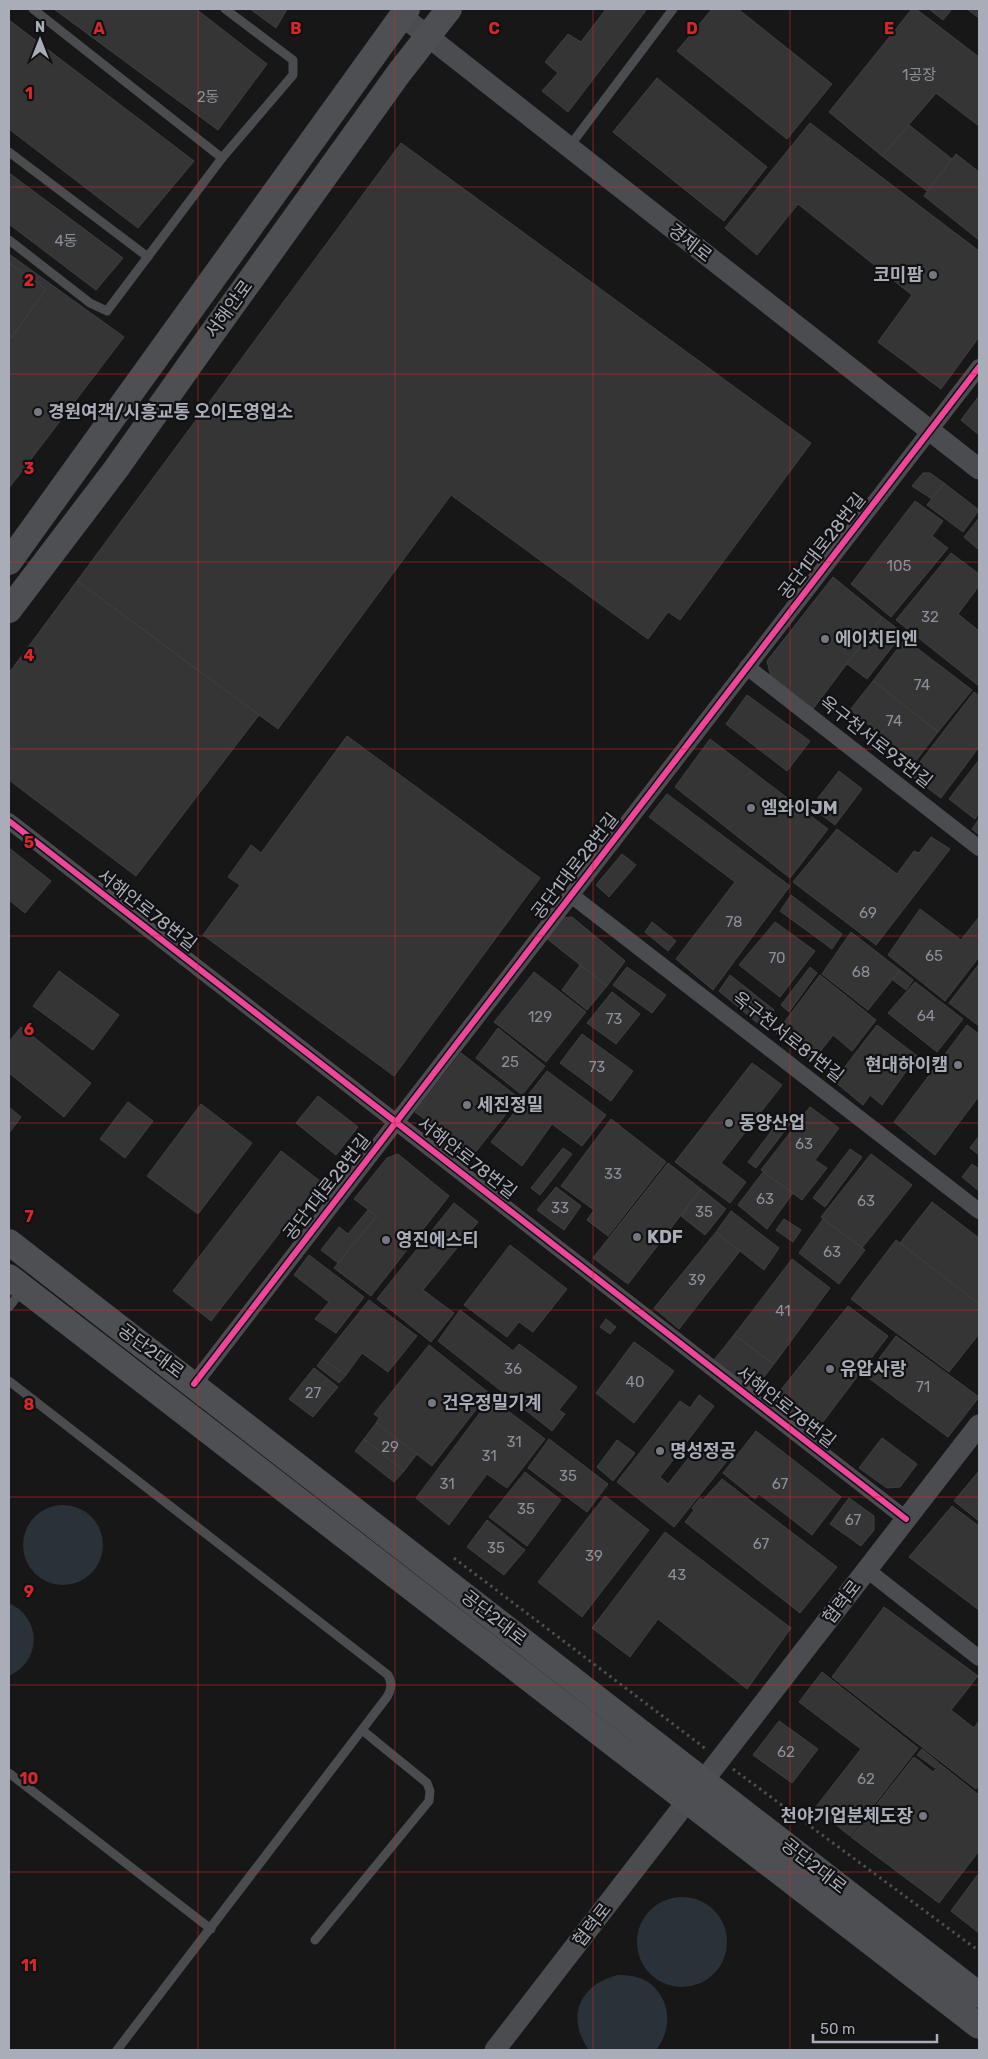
<svg xmlns="http://www.w3.org/2000/svg" width="988" height="2059" font-family="Rubik,'Noto Sans KR',sans-serif">
<rect width="100%" height="100%" fill="#171717"/>
<g fill="#2a3239">
<circle cx="63" cy="1545" r="40"/>
<path d="M 9,1603 C 42,1618 42,1661 9,1676 Z"/>
<circle cx="682" cy="1942" r="45"/>
<path d="M 618,1975 C 628,1975 639,1976 648,1982 C 671,1998 673,2029 656,2050 L 589,2050 C 565,2017 580,1984 618,1975 Z"/>
</g>
<g fill="#353536" stroke="#3f4043">
<polygon points="54,9 196,9 267,64 218,130"/>
<polygon points="250,9 287,9 276,28"/>
<polygon points="606,9 647,9 568,112 542,91 558,73 545,62 568,34 581,42"/>
<polygon points="712,9 738,9 832,84 787,139 677,51"/>
<polygon points="912,9 916,9 979,57 979,126 936,93 882,156 829,112"/>
<polygon points="929,9 952,9 943,20"/>
<polygon points="967,9 979,9 979,18"/>
<polygon points="9,20 194,161 138,228 9,129"/>
<polygon points="657,78 767,167 724,221 613,132"/>
<polygon points="810,123 979,251 979,337 941,389 878,342 912,295 798,204 757,255 725,228"/>
<polygon points="909,125 952,159 927,191 882,156"/>
<polygon points="401,143 811,443 680,620 668,612 648,639 451,495 278,729 77,581"/>
<polygon points="956,154 979,172 979,240 924,196"/>
<polygon points="9,173 123,258 96,290 9,224"/>
<polygon points="9,254 124,337 9,488"/>
<polygon points="9,263 46,289 12,337 9,335"/>
<polygon points="979,396 979,435 961,420"/>
<polygon points="923,473 930,473 944,483 932,499 912,486"/>
<polygon points="944,483 979,510 963,532 927,505"/>
<polygon points="915,501 943,521 932,536 948,548 891,617 851,584"/>
<polygon points="979,518 979,550 964,537"/>
<polygon points="951,553 979,574 979,586 958,614 979,631 979,686 896,620"/>
<polygon points="833,577 882,617 813,709 771,677 767,661"/>
<polygon points="77,581 259,715 136,876 9,780 9,673"/>
<polygon points="882,617 903,633 867,679 847,664"/>
<polygon points="905,639 972,690 938,732 873,681"/>
<polygon points="873,681 938,732 915,762 850,710"/>
<polygon points="974,692 979,696 979,747 941,798 910,775"/>
<polygon points="747,695 810,741 787,771 726,724"/>
<polygon points="347,736 540,878 394,1076 203,935 240,885 228,877 251,845 261,853"/>
<polygon points="710,739 828,829 790,878 675,787"/>
<polygon points="979,760 979,813 975,819 949,799"/>
<polygon points="839,771 862,789 835,825 811,807"/>
<polygon points="667,794 790,886 713,990 676,959 735,882 649,817"/>
<polygon points="979,819 979,835 972,829"/>
<polygon points="837,829 897,874 914,851 919,853 931,837 950,849 876,945 793,882"/>
<polygon points="9,848 51,881 25,913 9,900"/>
<polygon points="622,854 636,865 609,897 596,885"/>
<polygon points="791,895 842,934 832,949 780,911"/>
<polygon points="920,909 961,940 979,917 979,957 945,1001 888,955"/>
<polygon points="572,917 625,961 607,986 546,938 562,918"/>
<polygon points="652,922 676,941 668,951 645,932"/>
<polygon points="775,922 815,951 780,997 739,965"/>
<polygon points="851,932 900,970 868,1010 822,974"/>
<polygon points="979,964 979,1026 949,1003"/>
<polygon points="580,965 607,986 587,1010 562,990"/>
<polygon points="627,967 666,995 652,1013 613,985"/>
<polygon points="810,967 817,973 789,1012 781,1005"/>
<polygon points="900,970 913,980 906,990 893,980"/>
<polygon points="59,971 119,1015 93,1050 33,1006"/>
<polygon points="534,972 586,1012 546,1062 494,1022"/>
<polygon points="730,975 774,1010 761,1026 719,991"/>
<polygon points="820,975 876,1020 852,1051 833,1035 812,1062 776,1033"/>
<polygon points="915,982 963,1019 937,1052 888,1013"/>
<polygon points="612,992 640,1014 616,1044 587,1023"/>
<polygon points="877,1025 917,1056 882,1105 870,1095 863,1105 834,1081"/>
<polygon points="967,1025 979,1034 979,1096 935,1155 894,1122"/>
<polygon points="21,1027 91,1083 64,1117 9,1073 9,1042"/>
<polygon points="498,1028 545,1066 522,1095 476,1058"/>
<polygon points="582,1034 633,1071 611,1101 560,1063"/>
<polygon points="461,1053 519,1098 465,1165 437,1144 445,1134 415,1112"/>
<polygon points="752,1063 782,1085 721,1163 746,1182 730,1203 675,1162"/>
<polygon points="547,1071 606,1115 582,1146 552,1124 522,1166 491,1142"/>
<polygon points="318,1096 358,1127 336,1155 296,1123"/>
<polygon points="128,1102 153,1121 125,1158 100,1139"/>
<polygon points="201,1104 252,1143 198,1214 147,1176"/>
<polygon points="9,1107 21,1117 9,1133"/>
<polygon points="810,1107 839,1128 815,1160 827,1168 802,1200 761,1170"/>
<polygon points="782,1117 790,1124 756,1168 748,1162"/>
<polygon points="611,1119 666,1162 608,1236 587,1220 594,1210 561,1186"/>
<polygon points="979,1136 979,1155 970,1148"/>
<polygon points="563,1148 572,1154 540,1195 531,1188"/>
<polygon points="850,1149 862,1157 825,1207 813,1198"/>
<polygon points="281,1151 320,1181 211,1321 173,1291"/>
<polygon points="398,1154 449,1196 371,1296 334,1268 377,1216 354,1199 387,1158"/>
<polygon points="871,1154 912,1185 862,1248 821,1217"/>
<polygon points="668,1163 701,1189 628,1284 593,1258"/>
<polygon points="972,1164 979,1169 979,1191 962,1177"/>
<polygon points="763,1172 793,1193 767,1229 738,1205"/>
<polygon points="556,1187 581,1206 564,1230 537,1210"/>
<polygon points="701,1189 726,1209 705,1235 681,1216"/>
<polygon points="932,1202 979,1238 979,1304 900,1243"/>
<polygon points="454,1203 478,1222 423,1290 454,1313 431,1342 377,1299"/>
<polygon points="368,1210 377,1216 338,1263 321,1250 339,1227 348,1234"/>
<polygon points="731,1211 779,1248 764,1270 716,1232"/>
<polygon points="784,1219 801,1230 793,1242 776,1230"/>
<polygon points="823,1219 865,1250 839,1284 799,1253"/>
<polygon points="716,1232 740,1251 679,1329 654,1308"/>
<polygon points="896,1240 979,1304 979,1334 949,1372 851,1299"/>
<polygon points="510,1245 567,1289 533,1332 519,1322 507,1337 464,1305"/>
<polygon points="309,1255 364,1297 336,1333 315,1319 329,1302 294,1275"/>
<polygon points="792,1259 830,1288 774,1364 734,1335"/>
<polygon points="369,1300 417,1336 388,1372 362,1353 346,1375 322,1359"/>
<polygon points="848,1306 888,1336 813,1435 772,1401"/>
<polygon points="460,1310 513,1351 519,1344 577,1387 559,1410 565,1414 552,1431 438,1341"/>
<polygon points="606,1319 616,1327 610,1334 600,1327"/>
<polygon points="734,1335 774,1364 754,1390 714,1360"/>
<polygon points="896,1336 979,1397 948,1437 866,1376"/>
<polygon points="634,1342 674,1371 634,1423 596,1393"/>
<polygon points="429,1345 489,1393 432,1466 376,1423 379,1418 374,1414"/>
<polygon points="322,1359 346,1375 339,1383 317,1366"/>
<polygon points="314,1368 338,1387 313,1417 289,1399"/>
<polygon points="699,1395 714,1406 660,1477 668,1484 702,1441 727,1461 674,1527 617,1482 680,1401 690,1408"/>
<polygon points="491,1398 545,1439 507,1488 487,1474 449,1525 416,1498"/>
<polygon points="376,1423 417,1454 404,1471 364,1439"/>
<polygon points="756,1431 841,1497 812,1535 759,1494 755,1499 723,1473"/>
<polygon points="882,1438 917,1464 900,1487 887,1488 859,1468"/>
<polygon points="364,1439 404,1471 394,1482 355,1451"/>
<polygon points="549,1439 608,1484 587,1512 528,1468"/>
<polygon points="617,1440 635,1453 613,1481 597,1467"/>
<polygon points="979,1471 979,1521 954,1501"/>
<polygon points="525,1472 561,1500 527,1546 489,1517"/>
<polygon points="722,1479 837,1567 800,1613 685,1522 694,1510 692,1508 700,1498 703,1500"/>
<polygon points="605,1496 649,1530 582,1617 538,1582"/>
<polygon points="849,1498 874,1516 874,1530 861,1546 830,1524"/>
<polygon points="952,1506 979,1526 979,1610 909,1557"/>
<polygon points="487,1520 525,1550 504,1575 467,1547"/>
<polygon points="665,1532 791,1628 747,1689 658,1619 630,1657 592,1628"/>
<polygon points="884,1607 978,1676 951,1710 974,1728 979,1721 979,1785 976,1789 832,1677"/>
<polygon points="822,1672 918,1748 850,1836 815,1808 861,1749 799,1702"/>
<polygon points="779,1721 818,1749 792,1783 753,1755"/>
<polygon points="922,1749 939,1763 935,1768 917,1755"/>
<polygon points="914,1757 933,1772 940,1764 979,1795 979,1851 939,1903 851,1837"/>
<polygon points="979,1873 979,1933 951,1911"/>
</g>
<g fill="none" stroke-linecap="round" stroke-linejoin="round">
<g stroke="#4d4e52" stroke-width="3" stroke-dasharray="2.5 4" stroke-linecap="butt">
<polyline points="454,1558 706,1749"/>
<polyline points="733,1769 979,1951"/>
</g>
<g stroke="#4b4c50" stroke-width="9">
<polyline points="33,9 222,158"/>
<polyline points="569,147 673,9"/>
<polyline points="9,152 148,257"/>
<polyline points="9,240 90,303 107,311 222,158 293,75 293,60 225,9"/>
<polyline points="9,1307 23,1289"/>
<path d="M 9,1381 L 388,1675 C 392,1683 392,1688 387,1697 L 117,2050"/>
<polyline points="9,1773 211,1929"/>
<polyline points="315,1940 429,1801 430,1791 427,1783 362,1730"/>
</g>
<g stroke="#4b4c50" stroke-width="16">
<polyline points="747,667 979,848"/>
<polyline points="9,821 906,1519"/>
<polyline points="571,895 979,1211"/>
<polyline points="194,1384 979,367"/>
<polyline points="867,1570 979,1658"/>
</g>
<g stroke="#4b4c50" stroke-width="21">
<polyline points="402,16 979,469"/>
<polyline points="704,1780 979,1425"/>
<polyline points="495,2050 688,1800"/>
</g>
<g stroke="#4d4f52" stroke-width="26">
<polyline points="9,562 407,9"/>
<polyline points="9,610 116,469 208,339 399,73 449,9"/>
<polyline points="9,1242 979,1995"/>
<polyline points="9,1277 979,2026"/>
</g>
<g stroke="#111113" stroke-width="9">
<g id="cycleway">
<polyline points="9,821 906,1519"/>
<polyline points="194,1384 979,367"/>
</g>
</g>
<use href="#cycleway" stroke="#ed469a" stroke-width="6"/>
</g>
<path fill="none" stroke="#d62828" stroke-width="1" stroke-opacity="0.55" d="M 198,9 L 198,2050M 395,9 L 395,2050M 593,9 L 593,2050M 790,9 L 790,2050M 9,187 L 979,187M 9,374 L 979,374M 9,562 L 979,562M 9,749 L 979,749M 9,936 L 979,936M 9,1123 L 979,1123M 9,1310 L 979,1310M 9,1497 L 979,1497M 9,1685 L 979,1685M 9,1872 L 979,1872"/>
<g fill="#757880" stroke="#111113" stroke-width="2">
<circle cx="933" cy="275" r="5"/>
<circle cx="38" cy="412" r="5"/>
<circle cx="825" cy="639" r="5"/>
<circle cx="751" cy="808" r="5"/>
<circle cx="958" cy="1065" r="5"/>
<circle cx="467" cy="1105" r="5"/>
<circle cx="729" cy="1123" r="5"/>
<circle cx="637" cy="1237" r="5"/>
<circle cx="386" cy="1240" r="5"/>
<circle cx="830" cy="1369" r="5"/>
<circle cx="432" cy="1403" r="5"/>
<circle cx="660" cy="1451" r="5"/>
<circle cx="923" cy="1816" r="5"/>
</g>
<g text-anchor="middle" stroke-width="4.5" stroke-linejoin="round" paint-order="stroke">
<g font-size="15" fill="#8b8f98">
<text x="919" y="80">1공장</text>
<text x="208" y="102">2동</text>
<text x="66" y="246">4동</text>
<text x="899" y="571">105</text>
<text x="930" y="622">32</text>
<text x="922" y="690">74</text>
<text x="894" y="726">74</text>
<text x="868" y="918">69</text>
<text x="734" y="927">78</text>
<text x="934" y="961">65</text>
<text x="777" y="963">70</text>
<text x="861" y="977">68</text>
<text x="926" y="1021">64</text>
<text x="540" y="1022">129</text>
<text x="614" y="1024">73</text>
<text x="510" y="1067">25</text>
<text x="597" y="1072">73</text>
<text x="804" y="1149">63</text>
<text x="613" y="1179">33</text>
<text x="765" y="1204">63</text>
<text x="866" y="1206">63</text>
<text x="560" y="1213">33</text>
<text x="704" y="1217">35</text>
<text x="832" y="1257">63</text>
<text x="697" y="1285">39</text>
<text x="783" y="1316">41</text>
<text x="513" y="1374">36</text>
<text x="635" y="1387">40</text>
<text x="923" y="1392">71</text>
<text x="313" y="1398">27</text>
<text x="514" y="1447">31</text>
<text x="390" y="1452">29</text>
<text x="489" y="1461">31</text>
<text x="568" y="1481">35</text>
<text x="447" y="1489">31</text>
<text x="780" y="1489">67</text>
<text x="526" y="1514">35</text>
<text x="853" y="1525">67</text>
<text x="761" y="1549">67</text>
<text x="496" y="1553">35</text>
<text x="594" y="1561">39</text>
<text x="677" y="1580">43</text>
<text x="786" y="1757">62</text>
<text x="866" y="1784">62</text>
</g>
<g font-size="18" fill="#a8adb8" stroke="#111113">
<text transform="translate(690 243) rotate(38)" y="6">경제로</text>
<text transform="translate(229 309) rotate(-54)" y="6">서해안로</text>
<text transform="translate(822 546) rotate(-52)" y="6">공단1대로28번길</text>
<text transform="translate(876 742) rotate(38)" y="6">옥구천서로93번길</text>
<text transform="translate(575 866) rotate(-52)" y="6">공단1대로28번길</text>
<text transform="translate(147 910) rotate(38)" y="6">서해안로78번길</text>
<text transform="translate(788 1037) rotate(38)" y="6">옥구천서로81번길</text>
<text transform="translate(467 1158) rotate(38)" y="6">서해안로78번길</text>
<text transform="translate(327 1187) rotate(-52)" y="6">공단1대로28번길</text>
<text transform="translate(151 1351) rotate(37)" y="6">공단2대로</text>
<text transform="translate(786 1407) rotate(38)" y="6">서해안로78번길</text>
<text transform="translate(842 1602) rotate(-52)" y="6">협력로</text>
<text transform="translate(494 1618) rotate(38)" y="6">공단2대로</text>
<text transform="translate(814 1866) rotate(38)" y="6">공단2대로</text>
<text transform="translate(592 1925) rotate(-52)" y="6">협력로</text>
</g>
<g font-size="18" font-weight="bold" fill="#a8adb8" stroke="#111113" text-anchor="start">
<text x="923" y="281" text-anchor="end">코미팜</text>
<text x="48" y="418">경원여객/시흥교통 오이도영업소</text>
<text x="835" y="645">에이치티엔</text>
<text x="761" y="814">엠와이JM</text>
<text x="948" y="1071" text-anchor="end">현대하이캠</text>
<text x="477" y="1111">세진정밀</text>
<text x="739" y="1129">동양산업</text>
<text x="647" y="1243">KDF</text>
<text x="396" y="1246">영진에스티</text>
<text x="840" y="1375">유압사랑</text>
<text x="442" y="1409">건우정밀기계</text>
<text x="670" y="1457">명성정공</text>
<text x="913" y="1822" text-anchor="end">천야기업분체도장</text>
</g>
</g>
<g font-size="16" text-anchor="middle" font-weight="bold" fill="#d62828" stroke="#111113" stroke-width="4.5" stroke-linejoin="round" paint-order="stroke">
<text x="99" y="34">A</text>
<text x="296" y="34">B</text>
<text x="494" y="34">C</text>
<text x="692" y="34">D</text>
<text x="889" y="34">E</text>
<text x="29" y="99">1</text>
<text x="29" y="286">2</text>
<text x="29" y="474">3</text>
<text x="29" y="661">4</text>
<text x="29" y="848">5</text>
<text x="29" y="1035">6</text>
<text x="29" y="1222">7</text>
<text x="29" y="1410">8</text>
<text x="29" y="1597">9</text>
<text x="29" y="1784">10</text>
<text x="29" y="1971">11</text>
</g>
<rect width="988" height="2059" fill="none" stroke="#a8adb8" stroke-width="20"/>
<g transform="translate(40 40)" stroke="#111113" stroke-width="4" paint-order="stroke">
<path d="M0-4L9 19L0 12L-9 19Z" fill="#a8adb8"/>
<text y="-8" font-size="14" font-weight="bold" text-anchor="middle" fill="#a8adb8">N</text>
</g>
<path d="M813 2034v8h124v-8" fill="none" stroke="#a8adb8" stroke-width="2.5"/>
<text x="820" y="2034" font-size="15" fill="#a8adb8" stroke="#111113" stroke-width="4" paint-order="stroke">50 m</text>
</svg>
